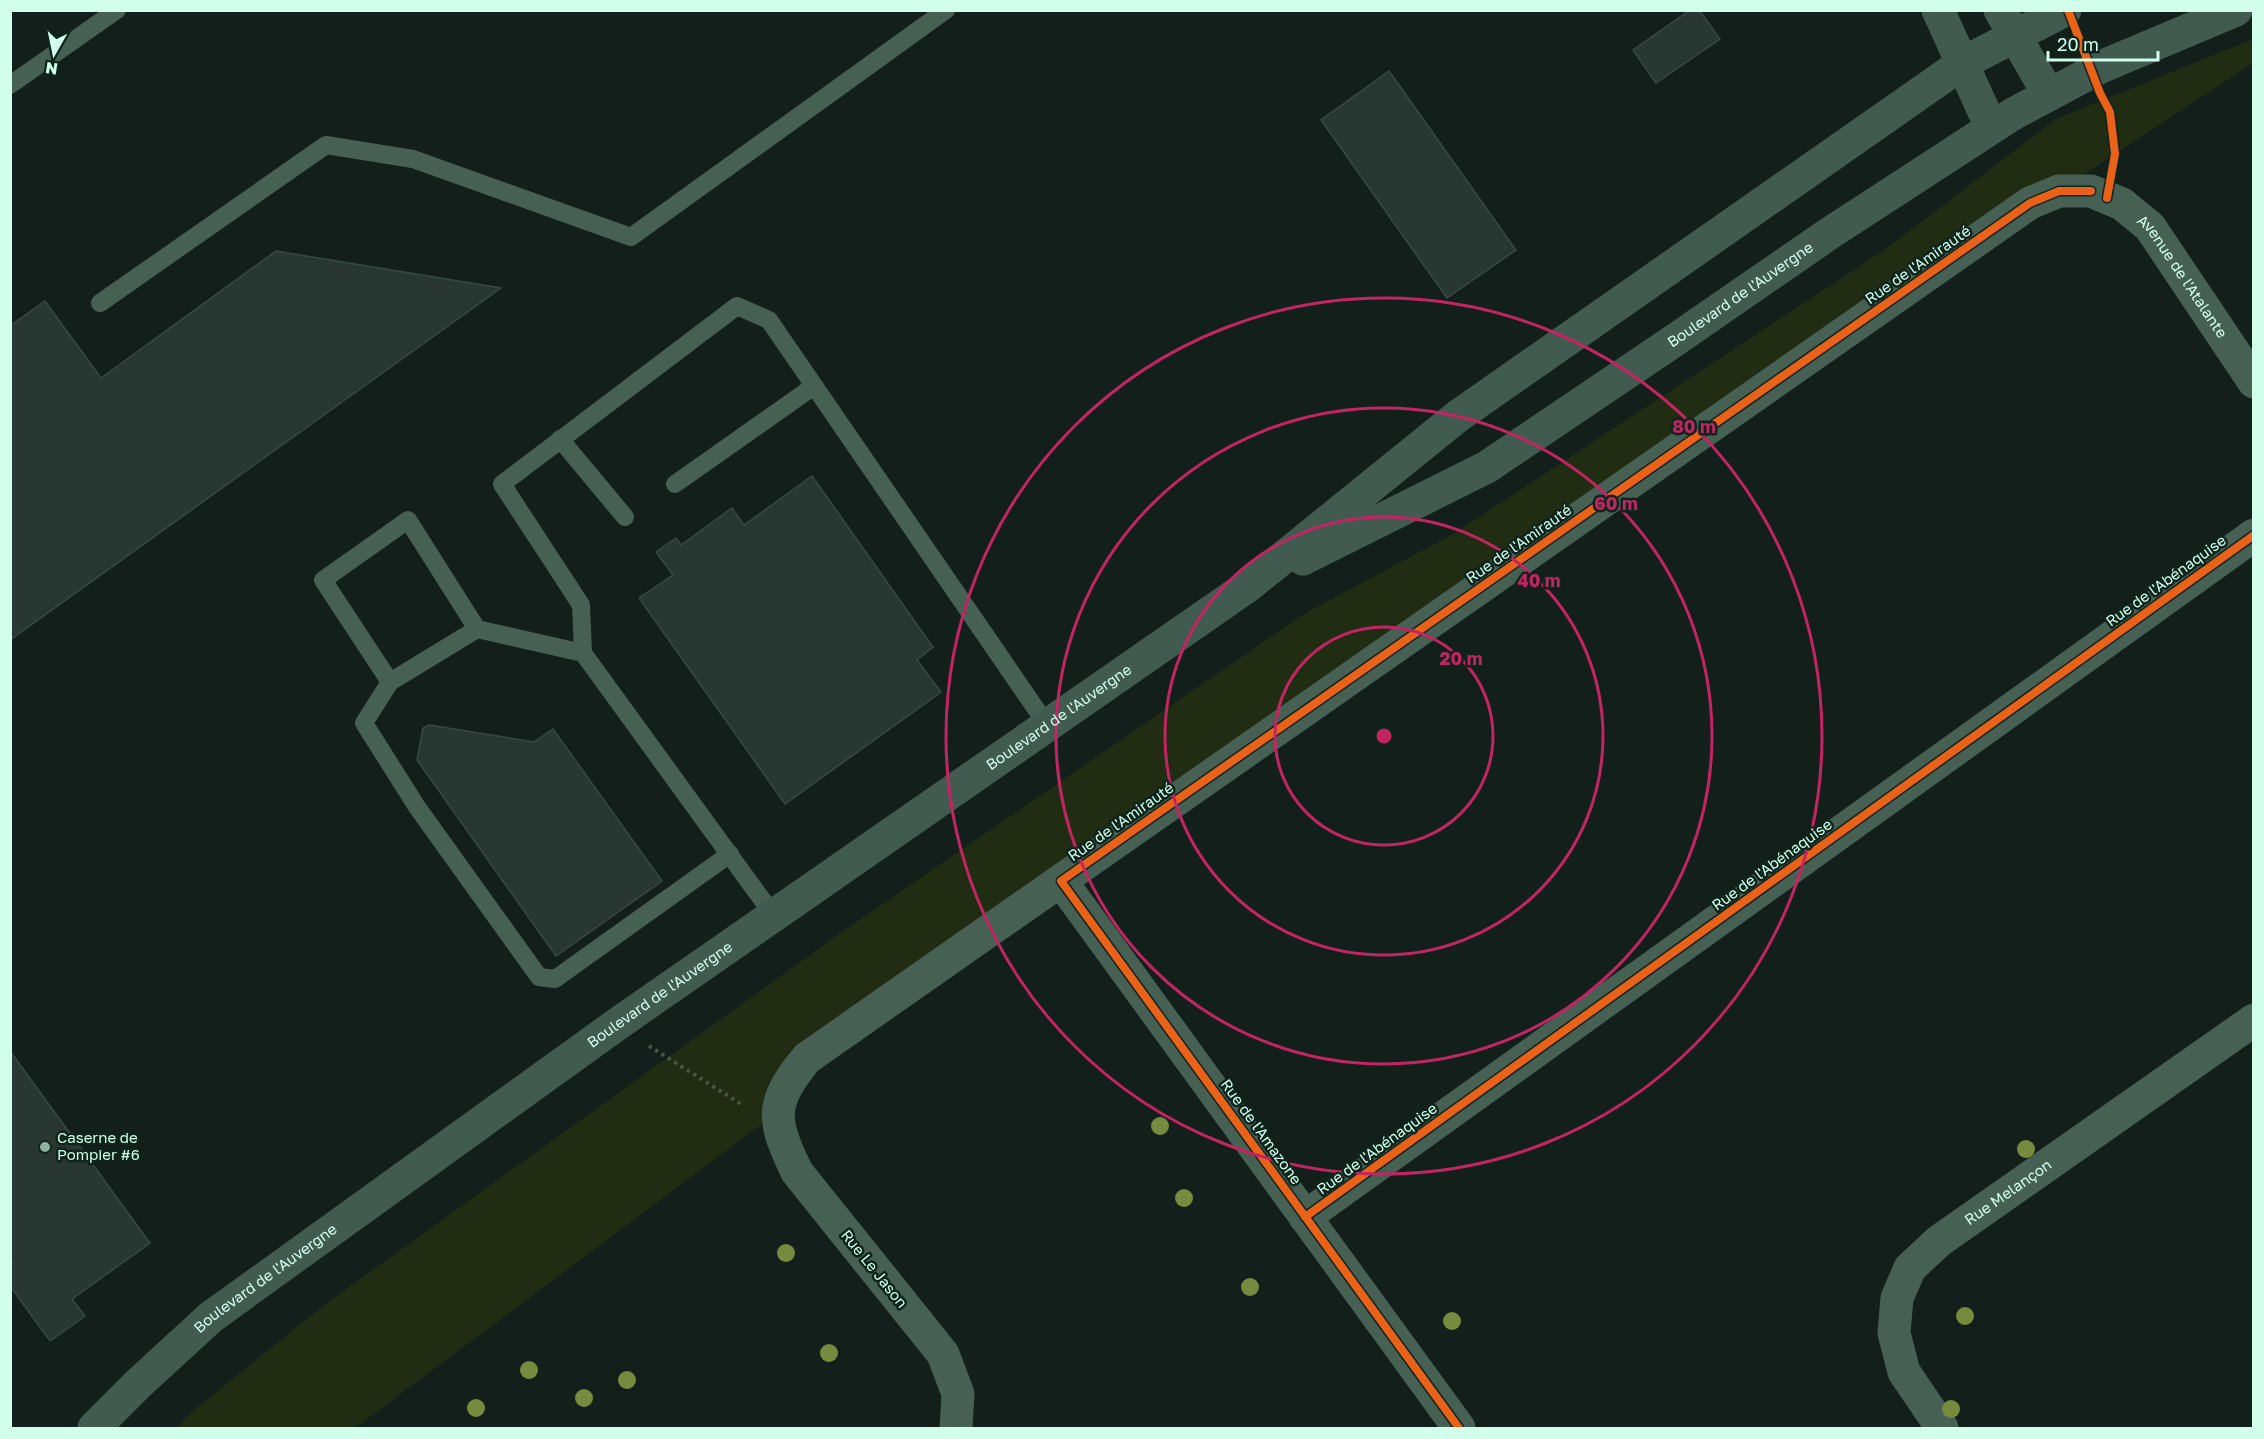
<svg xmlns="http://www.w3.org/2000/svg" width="2264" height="1439" font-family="'Golos Text',sans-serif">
<rect width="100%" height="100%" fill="#131f1b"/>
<polygon fill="#202d12" points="2253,39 2253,63 2059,191 807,1058 777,1113 355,1428 176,1428 194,1410 324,1305 839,934 1304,614 1455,533 1887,248 2056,119"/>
<g fill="#283732" stroke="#354a42" stroke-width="1.5">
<polygon points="1690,10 1699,10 1720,39 1656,83 1633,50"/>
<polygon points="1389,71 1516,250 1447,298 1321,120"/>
<polygon points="276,251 501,288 10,640 10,326 45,301 101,378"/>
<polygon points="812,476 933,647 917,660 941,692 785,804 639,598 673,575 656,552 676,538 681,545 732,508 744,525"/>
<polygon points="429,725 534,742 553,729 662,881 556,956 417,760 423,728"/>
<polygon points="10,1051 150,1243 72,1299 85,1316 50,1341 10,1286 10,1265 13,1263 10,1260"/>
</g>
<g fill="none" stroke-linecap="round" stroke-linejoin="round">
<polyline stroke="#475a47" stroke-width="4" stroke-dasharray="3 4.5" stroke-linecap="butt" points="649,1046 744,1106"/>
<g stroke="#476054" stroke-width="18">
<polyline points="10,85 117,10"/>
<polyline points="100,303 326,145 413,159 631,237 946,10"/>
<polyline points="560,439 625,517"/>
<polyline points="675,484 814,386"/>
<polyline points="583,653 581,605 502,484 737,306 769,320 1047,725"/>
<polyline points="390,682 323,580 408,520 477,629"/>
<polyline points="730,854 555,979 539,977 417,807 364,723 390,682 477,629 583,653 774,916"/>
</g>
<g stroke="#476054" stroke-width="33">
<polyline points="1061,881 1459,1428"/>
<polyline points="1305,1217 2254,535"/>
<path id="s1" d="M 956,1428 L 958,1394 L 943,1354 L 797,1172 C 772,1120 769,1104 807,1058 L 2030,203 L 2059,191 L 2091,191 L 2122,204 L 2150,227 L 2254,382"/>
<path id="s2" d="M 1942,1428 L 1904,1372 L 1894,1333 L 1897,1298 L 1910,1268 L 1939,1241 L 2254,1020"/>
</g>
<g stroke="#425b50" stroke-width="33">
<polyline points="1938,10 1991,127"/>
<polyline points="2000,10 2049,95"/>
<path id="s3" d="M 1303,559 L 1487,467 L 1675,340 L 1830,233 L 2013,114 L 2103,66 L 2236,10"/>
<path id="s4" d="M 94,1428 L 138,1384 L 211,1317 L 616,1025 L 1248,586 L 1458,416 L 1963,63 L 2065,10"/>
</g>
<g stroke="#0e241c" stroke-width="11">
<g id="cycleway">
<polyline points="2068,10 2100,93 2110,112 2115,154 2107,198"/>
<polyline points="1305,1217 2254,535"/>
<polyline points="1459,1428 1061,881 2030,203 2059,191 2091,191"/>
</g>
</g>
<use href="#cycleway" stroke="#ea6118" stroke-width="8"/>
</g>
<g fill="#778b3e">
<circle cx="1160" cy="1126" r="9"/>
<circle cx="2026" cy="1149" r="9"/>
<circle cx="1184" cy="1198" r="9"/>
<circle cx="786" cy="1253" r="9"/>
<circle cx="1250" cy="1287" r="9"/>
<circle cx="1965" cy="1316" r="9"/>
<circle cx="1452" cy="1321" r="9"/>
<circle cx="829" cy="1353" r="9"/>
<circle cx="529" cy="1370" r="9"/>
<circle cx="627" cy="1380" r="9"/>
<circle cx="584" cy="1398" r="9"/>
<circle cx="476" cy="1408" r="9"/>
<circle cx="1951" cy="1409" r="9"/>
</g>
<g fill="none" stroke="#c32462" stroke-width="3">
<circle cx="1384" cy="736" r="109"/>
<circle cx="1384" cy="736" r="219"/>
<circle cx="1384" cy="736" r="328"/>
<circle cx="1384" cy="736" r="438"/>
</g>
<circle fill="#8eb1a2" stroke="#0e241c" stroke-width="2" cx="45" cy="1147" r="6"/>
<g text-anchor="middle" stroke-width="5" stroke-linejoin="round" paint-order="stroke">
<g font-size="15" fill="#d1ffeb" stroke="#0e241c">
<text transform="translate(1918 265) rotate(-35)" y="5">Rue de l'Amirauté</text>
<text dy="5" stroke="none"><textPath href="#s1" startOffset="2120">Avenue de l'Atalante</textPath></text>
<text dy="5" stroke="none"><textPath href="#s3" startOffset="512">Boulevard de l'Auvergne</textPath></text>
<text transform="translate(1519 544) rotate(-35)" y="5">Rue de l'Amirauté</text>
<text transform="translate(2166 581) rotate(-36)" y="5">Rue de l'Abénaquise</text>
<text dy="5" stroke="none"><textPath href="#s4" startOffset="1200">Boulevard de l'Auvergne</textPath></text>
<text transform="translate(1121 822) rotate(-35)" y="5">Rue de l'Amirauté</text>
<text transform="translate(1772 865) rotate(-36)" y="5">Rue de l'Abénaquise</text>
<text dy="5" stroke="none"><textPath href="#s4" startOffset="714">Boulevard de l'Auvergne</textPath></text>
<text transform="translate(1261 1132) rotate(54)" y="5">Rue de l'Amazone</text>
<text transform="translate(1377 1149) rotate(-36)" y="5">Rue de l'Abénaquise</text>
<text dy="5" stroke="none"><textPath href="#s2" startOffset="300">Rue Melançon</textPath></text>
<text transform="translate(874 1269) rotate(51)" y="5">Rue Le Jason</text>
<text dy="5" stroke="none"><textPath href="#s4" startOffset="228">Boulevard de l'Auvergne</textPath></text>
</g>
<g font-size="15" fill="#d1ffeb" stroke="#0e241c" text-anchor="start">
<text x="57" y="1143">Caserne de<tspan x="57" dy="17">Pompier #6</tspan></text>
</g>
</g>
<circle cx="1384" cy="736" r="9" fill="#c32462" stroke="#0e241c" stroke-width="3"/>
<g font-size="18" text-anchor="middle" font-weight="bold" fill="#c32462" stroke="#0e241c" stroke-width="5" stroke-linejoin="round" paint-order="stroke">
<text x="1694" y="433">80 m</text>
<text x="1616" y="510">60 m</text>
<text x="1539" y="587">40 m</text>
<text x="1461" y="665">20 m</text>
</g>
<rect width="2264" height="1439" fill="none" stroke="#d1ffeb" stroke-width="24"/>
<g transform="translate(54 54) rotate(189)" stroke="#0e241c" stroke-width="4.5" paint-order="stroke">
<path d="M0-4.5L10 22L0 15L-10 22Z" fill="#d1ffeb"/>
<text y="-9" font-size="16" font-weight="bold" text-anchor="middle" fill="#d1ffeb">N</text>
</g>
<path d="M2048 51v9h110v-9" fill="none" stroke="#d1ffeb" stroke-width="3"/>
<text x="2057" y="51" font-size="18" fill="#d1ffeb" stroke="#0e241c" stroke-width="4.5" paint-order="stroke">20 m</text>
</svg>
